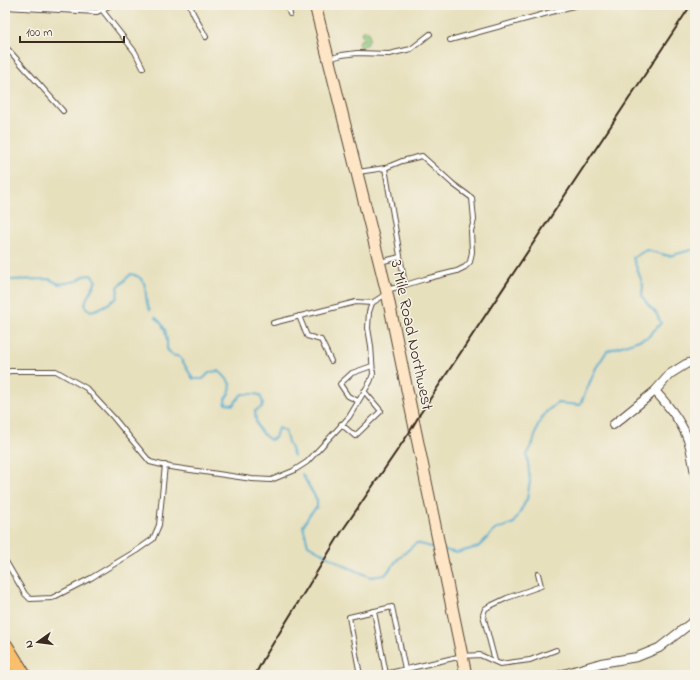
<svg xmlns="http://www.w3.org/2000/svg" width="700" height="680" font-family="'Indie Flower',sans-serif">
<rect width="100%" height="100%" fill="#f7f3e8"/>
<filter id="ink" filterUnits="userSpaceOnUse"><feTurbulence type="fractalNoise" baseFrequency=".025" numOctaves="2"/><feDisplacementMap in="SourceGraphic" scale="8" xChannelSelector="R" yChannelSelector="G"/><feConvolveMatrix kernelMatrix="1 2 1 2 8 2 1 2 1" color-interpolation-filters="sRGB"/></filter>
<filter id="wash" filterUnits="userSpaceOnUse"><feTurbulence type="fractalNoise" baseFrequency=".012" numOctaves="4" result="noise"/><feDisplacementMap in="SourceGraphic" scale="16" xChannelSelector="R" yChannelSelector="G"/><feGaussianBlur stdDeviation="0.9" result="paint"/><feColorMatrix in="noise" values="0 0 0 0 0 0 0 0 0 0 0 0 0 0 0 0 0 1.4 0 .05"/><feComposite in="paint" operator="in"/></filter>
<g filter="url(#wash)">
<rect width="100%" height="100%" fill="#e7e0bd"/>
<path fill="#8bc87d" stroke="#63794e" d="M 367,30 L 369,32 C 371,39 368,48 359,47 L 358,42 L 360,40 L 363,40 L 361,32 Z"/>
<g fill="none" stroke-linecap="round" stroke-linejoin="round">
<g stroke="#53acd0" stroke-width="2">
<path d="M 5,287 L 9,280 L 49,279 L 59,284 L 77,281 L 84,276 L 91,275 L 96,281 L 86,300 L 85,307 L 91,311 C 101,309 108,304 117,298 L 118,287 L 131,274 C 153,279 141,296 150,310"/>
<path d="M 155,317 L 161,323 L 165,330 L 167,341 L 167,349 L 172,355 L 180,357 L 193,379 L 203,379 L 210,372 L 219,371 C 229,380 236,387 225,399 L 226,404 L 233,405 L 242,394 L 254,394 L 260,395 L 263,403 L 262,407 L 255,411 C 256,427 258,431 270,440 L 275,438 L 278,428 L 285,431 L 288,442 L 294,456"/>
<polyline points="302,474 317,500 317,507 310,514 303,526 308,545 347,567 371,577 385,575 398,559 416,543 435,548"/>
<polyline points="445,550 456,553 478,547 495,530 514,523 527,499 530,481 527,455 533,443 538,425 546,412 557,403 580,405 596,368 607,351 648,337 661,323 656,313 648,305 642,296 643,285 633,258 646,250 669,256 695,249"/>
</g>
</g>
</g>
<g filter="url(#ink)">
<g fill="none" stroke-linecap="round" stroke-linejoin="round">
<g stroke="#554536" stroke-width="6">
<g id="lane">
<polyline points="190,5 193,13 206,37"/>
<polyline points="287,5 290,14"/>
<polyline points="5,7 97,12 111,5"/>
<polyline points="102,10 135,52 143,68"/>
<polyline points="450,40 577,5"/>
<polyline points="5,46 63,111"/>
<polyline points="329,59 342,55 357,53 389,54 411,49 430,34"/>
<polyline points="385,168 402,161 422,156 453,184 472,198 474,220 471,231 472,252 470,262 465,267 457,271 425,279 405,285"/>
<polyline points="358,172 385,168 405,285 387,290"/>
<polyline points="380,262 400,257"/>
<polyline points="299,316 307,336 321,340 331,361"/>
<polyline points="273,323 356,302 372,303"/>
<polyline points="5,372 11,371 56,371 86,388 113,417 150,462 170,467 252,479 271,480 293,471 307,462 349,417 370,382 373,374 371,346 368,328 369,312 372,303 386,294"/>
<polyline points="358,401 348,396 340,384 352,373 372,366"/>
<polyline points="341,424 355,436 381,411 364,391"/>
<polyline points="5,560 25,594 30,599 52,598 91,578 136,551 153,539 159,525 165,465"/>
<polyline points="374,611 386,674"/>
<polyline points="495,661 483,615 485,609 488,607 507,598 541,586 538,574"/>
<polyline points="360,675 349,617 392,607 405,669"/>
<polyline points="381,675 462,656 480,655 500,664 530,660 556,650"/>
</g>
</g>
<g stroke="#554536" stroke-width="10">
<g id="street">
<path d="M 655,391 C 669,406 683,423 689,443 C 692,453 693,464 695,474"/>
<polyline points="613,425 655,391 670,374 686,364 695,361"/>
<polyline points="560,675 601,663 637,657 659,648 695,620"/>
</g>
</g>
<g stroke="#554536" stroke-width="13">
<polyline id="secondary" points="315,5 387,293 466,675"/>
</g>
<g stroke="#554536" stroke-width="17">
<polyline id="highway" points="5,646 23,675"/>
</g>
<use href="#lane" stroke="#fff" stroke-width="4"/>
<use href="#street" stroke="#fff" stroke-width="8"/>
<use href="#secondary" stroke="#fde5c5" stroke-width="11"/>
<use href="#highway" stroke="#f9bf6d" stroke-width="15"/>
<polyline stroke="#3b2a1e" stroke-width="2" points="255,675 264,658 342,531 409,433 420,414 691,5"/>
</g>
</g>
<g text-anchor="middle" stroke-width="3" stroke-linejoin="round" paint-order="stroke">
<g font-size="17" fill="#3b2a1e" stroke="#f7f3e8">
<text transform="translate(413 335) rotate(78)" y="6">3 Mile Road Northwest</text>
</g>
</g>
<rect width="700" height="680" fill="none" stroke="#f7f3e8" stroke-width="20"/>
<g transform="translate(38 642) rotate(256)" stroke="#f7f3e8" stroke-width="3" paint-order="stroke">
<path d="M0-3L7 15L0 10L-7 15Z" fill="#3b2a1e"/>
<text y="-6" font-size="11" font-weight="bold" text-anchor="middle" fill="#3b2a1e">N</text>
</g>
<path d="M20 36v6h104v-6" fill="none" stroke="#3b2a1e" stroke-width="2"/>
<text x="26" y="36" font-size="12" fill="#3b2a1e" stroke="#f7f3e8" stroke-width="3" paint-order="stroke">100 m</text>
</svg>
